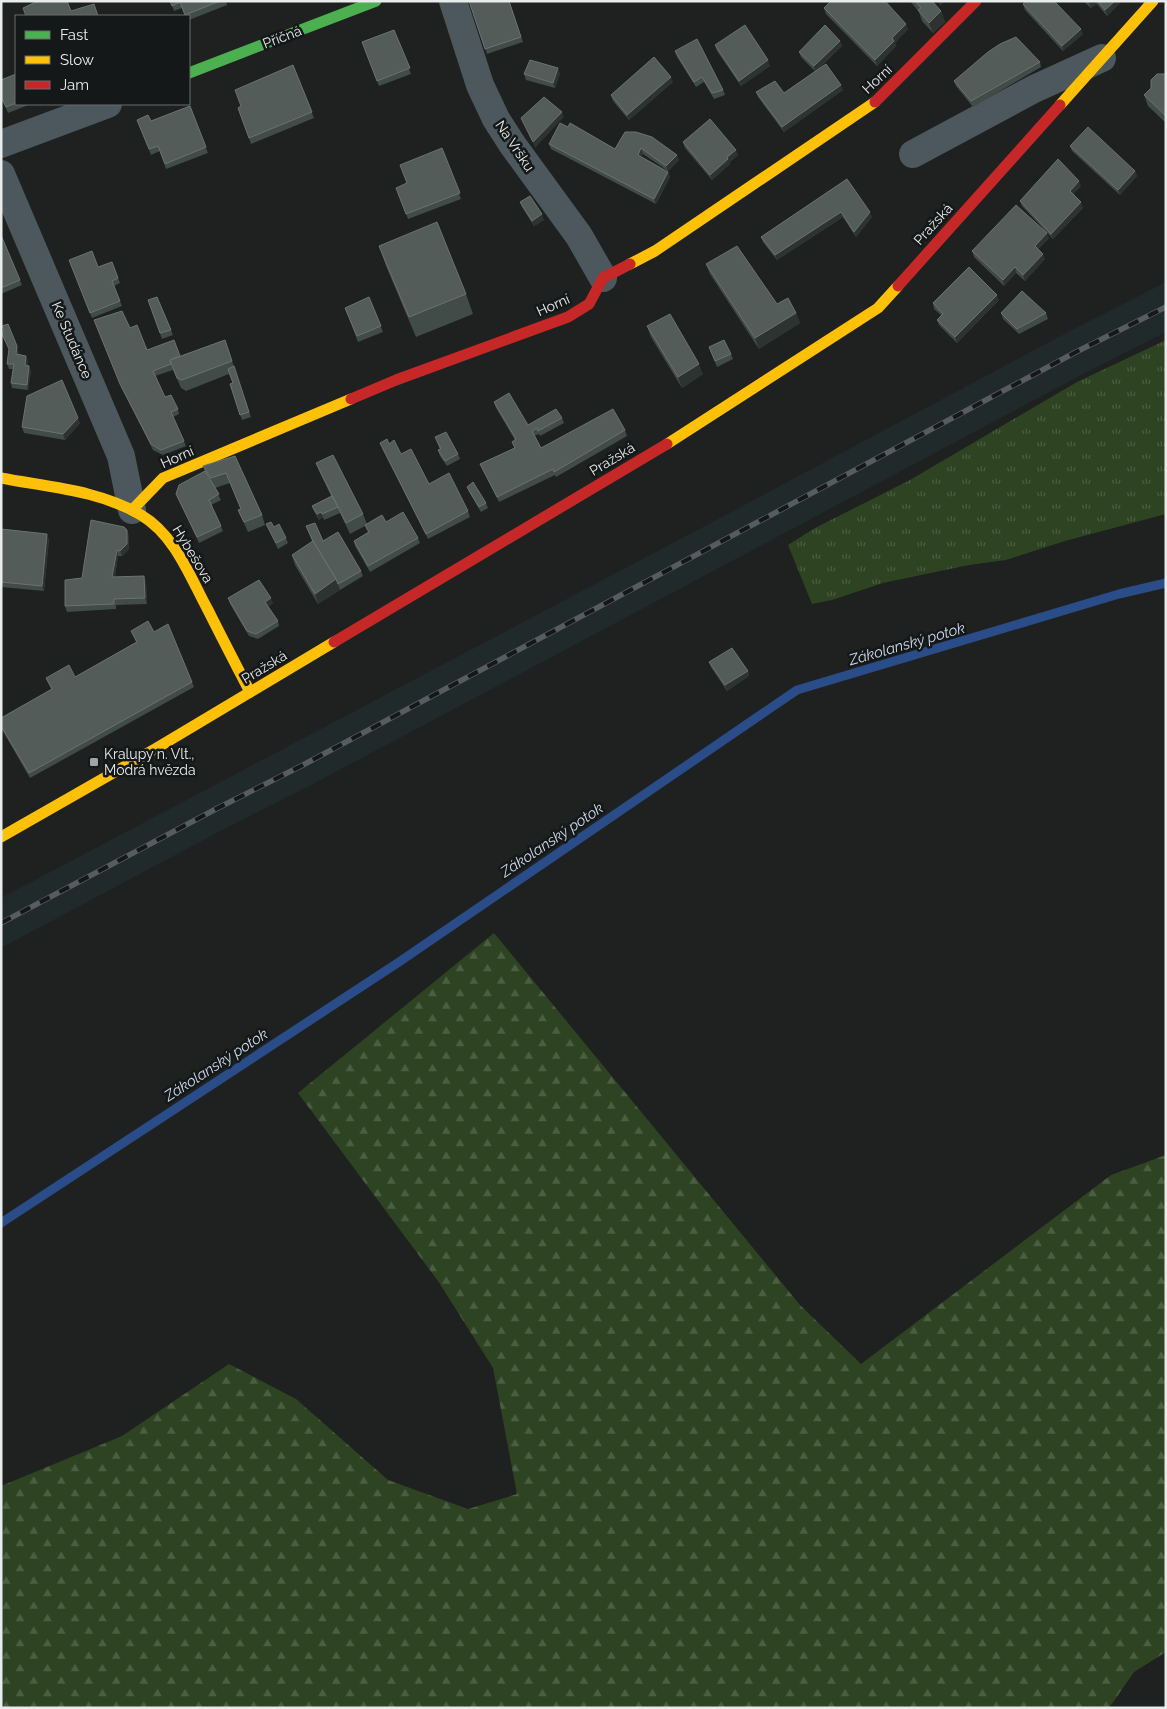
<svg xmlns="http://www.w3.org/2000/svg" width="1167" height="1709" font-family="Raleway,sans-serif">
<defs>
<pattern id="grass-tufts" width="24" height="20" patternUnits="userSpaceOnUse" patternTransform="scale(1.25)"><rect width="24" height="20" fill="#2d4322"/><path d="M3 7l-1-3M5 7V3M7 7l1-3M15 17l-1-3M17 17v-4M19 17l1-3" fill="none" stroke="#4b5e42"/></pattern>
<pattern id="forest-firs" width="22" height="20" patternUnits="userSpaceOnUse" patternTransform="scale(1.25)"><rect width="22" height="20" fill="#2d4322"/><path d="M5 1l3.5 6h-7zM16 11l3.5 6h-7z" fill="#4b5e42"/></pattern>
</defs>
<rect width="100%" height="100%" fill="#1f2020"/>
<polygon fill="#202a2a" points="1166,282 1166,332 1087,372 313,784 226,828 1,948 1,898 722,517 1066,333"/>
<polygon fill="url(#grass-tufts)" points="1166,340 1166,514 1065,541 1006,560 969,565 883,583 832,600 812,604 788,545 815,528 910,480 1077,382"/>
<polygon fill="url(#forest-firs)" points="494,933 800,1305 861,1364 1111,1175 1166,1155 1166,1652 1134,1672 1109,1708 1,1708 1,1486 122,1436 229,1364 296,1399 388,1480 468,1509 517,1494 493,1368 438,1281 298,1093"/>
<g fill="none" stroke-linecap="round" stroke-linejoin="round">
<polyline stroke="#2a4c88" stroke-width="9" points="1,1223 399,962 797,690 1119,594 1166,583"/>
<g stroke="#4c585d" stroke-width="28">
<polyline points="453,1 480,85 496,119 512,144 579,236 603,278"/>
<polyline points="1,144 108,104"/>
<polyline points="913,154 1034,89 1102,58"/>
<polyline points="1,174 121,456 132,510"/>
</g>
<polyline stroke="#4caf50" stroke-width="11" points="189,73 376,1"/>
<g stroke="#ffc107" stroke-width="11">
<polyline points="1060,105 1153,1"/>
<polyline points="630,264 655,251 875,102"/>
<polyline points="667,444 878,308 898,286"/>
<path d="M 1,478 C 47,487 99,490 141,515 C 175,535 190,577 208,610 C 222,638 236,665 250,692"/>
<polyline points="132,510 163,478 351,399"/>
<polyline points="1,837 155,749 334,642"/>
</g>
<g stroke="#c62828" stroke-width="11">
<polyline points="875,102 976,1"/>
<polyline points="898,286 1060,105"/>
<polyline points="351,399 396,380 568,317 589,304 603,278 630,264"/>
<polyline points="334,642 667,444"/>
</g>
<g stroke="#565c5f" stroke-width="5.5">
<polyline id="rail" points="1,923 216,809 303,765 1076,352 1166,307"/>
</g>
<use href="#rail" stroke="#151818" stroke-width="4" stroke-dasharray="11" stroke-linecap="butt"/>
</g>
<g fill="#414b47">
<polygon points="170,1 226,1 227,5 189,20 189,16 185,16 182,8 174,11"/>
<polygon points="469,1 509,1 523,42 487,54"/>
<polygon points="910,1 932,1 941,11 945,22 933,33 922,21 919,12"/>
<polygon points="1083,1 1122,1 1107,16 1097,4 1091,8"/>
<polygon points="1023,4 1083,34 1063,51 1025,10"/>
<polygon points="824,8 908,29 895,43 896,46 877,66 826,14"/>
<polygon points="394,30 411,74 379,86 362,42"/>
<polygon points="840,41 842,46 816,71 843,90 784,132 758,97 756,92 784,93 815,71 801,57 799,52"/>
<polygon points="715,45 770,66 741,86 717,51"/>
<polygon points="675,51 723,90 725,95 714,99 704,82 696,87 677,57"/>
<polygon points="1040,62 1041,67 973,107 956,86 954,81"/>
<polygon points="293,65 314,118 251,144 238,108 241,106"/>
<polygon points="560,73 555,88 526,80 524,74"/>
<polygon points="1166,73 1166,123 1148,106 1144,95"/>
<polygon points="673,82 629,120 613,101 611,95"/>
<polygon points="1,97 16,104 31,104 8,113"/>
<polygon points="190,106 208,153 166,169 160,151 151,155 137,120 151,121"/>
<polygon points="625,132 677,155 679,160 668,171 643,154 641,157 668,172 670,177 656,204 551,149 549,144 615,149"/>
<polygon points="683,142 738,155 730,162 730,164 712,180 685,148"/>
<polygon points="1070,146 1135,171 1137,176 1120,195 1072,151"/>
<polygon points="442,148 461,199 408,219 396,188 407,183"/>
<polygon points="847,179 872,217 856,237 843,217 777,260 763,242 761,237"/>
<polygon points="1081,186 1073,194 1083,208 1053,239 1022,206 1020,201"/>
<polygon points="520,202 544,220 534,226 522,207"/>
<polygon points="1,235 22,285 1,294"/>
<polygon points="1049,238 1038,249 1045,259 1025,281 1016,273 1004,286 974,257 972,251"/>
<polygon points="379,246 466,294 473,314 416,337 386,266"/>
<polygon points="69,260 98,267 112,262 120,283 114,286 122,306 92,318"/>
<polygon points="706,264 777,304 796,313 800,323 759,349 710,274"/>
<polygon points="157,297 173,335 162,339 148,300"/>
<polygon points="369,297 383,332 358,342 345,308"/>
<polygon points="999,300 957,343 939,325 937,320 941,315 934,309 933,303"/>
<polygon points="1001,313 1046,313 1048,319 1019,334 1003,319"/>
<polygon points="94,320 130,328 147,350 180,356 225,340 251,417 242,420 230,384 233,383 229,374 186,391 181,388 173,370 155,376 165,397 178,409 179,414 173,417 186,446 163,455 153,450 122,389"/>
<polygon points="647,326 703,374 682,388 651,337"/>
<polygon points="1,332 19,352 19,354 26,356 28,361 27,365 29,366 31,371 28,390 12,388 11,383 13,369 9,369 7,364 9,350"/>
<polygon points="709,347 731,354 733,359 717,367"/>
<polygon points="494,402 528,425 562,418 564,423 540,436 539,434 534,436 541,448 625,430 627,436 556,477 555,475 499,502 480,464 514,448 515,440 496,408"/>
<polygon points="80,423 65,440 24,433 22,427"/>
<polygon points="435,437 458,454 460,459 447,466 440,456 438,450 440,450"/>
<polygon points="380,443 389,444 401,454 429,484 468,511 470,517 428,539 382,448"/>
<polygon points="235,456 262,515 265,525 248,532 238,510 241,509 230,483 215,488 221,500 211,505 223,531 199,543 176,494 205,471 203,466"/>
<polygon points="316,463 363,514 367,524 386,522 418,538 420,543 370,572 355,546 354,541 368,532 365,526 350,534 340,513 324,520 323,517 319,520 314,511 312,506 331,496 320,473"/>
<polygon points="467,487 486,503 488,508 481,512 469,492"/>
<polygon points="266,524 274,527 286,538 288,543 278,549"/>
<polygon points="306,526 361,571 363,576 340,590 318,604 295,565 292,555 312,541"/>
<polygon points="1,529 49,539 44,591 1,587"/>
<polygon points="129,536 129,549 122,556 118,556 115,577 144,576 146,582 147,604 116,605 116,609 67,612 65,606 82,578"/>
<polygon points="228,598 273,603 268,607 278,621 279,626 258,639 249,636 230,604"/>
<polygon points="131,631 154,632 192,682 194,687 30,778 1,728 1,718 52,690 46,678 75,677 136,642"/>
<polygon points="709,662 748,671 749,676 727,691 711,667"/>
</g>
<g fill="#2c3330">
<polygon points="938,1 945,1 940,6"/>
<polygon points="1092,1 1096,1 1097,4 1091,8 1089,3"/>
<polygon points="1115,1 1122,1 1107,16 1105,10"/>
<polygon points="941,11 945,22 933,33 929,23"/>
<polygon points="906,24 908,29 895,43 896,46 877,66 875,60 892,38"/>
<polygon points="1081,29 1083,34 1063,51 1062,46"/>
<polygon points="840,41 842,46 815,71 814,66"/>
<polygon points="768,60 770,66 741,86 739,81"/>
<polygon points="558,68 560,73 555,88 553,83"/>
<polygon points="671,77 673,82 629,120 627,115"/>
<polygon points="841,85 843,90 784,132 782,127"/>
<polygon points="562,112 564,117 535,148 533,142"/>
<polygon points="641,148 643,154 640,160 638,155"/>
<polygon points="736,150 738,155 730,162 730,164 712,180 710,175"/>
<polygon points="677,155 679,160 668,171 666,166"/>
<polygon points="1135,171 1137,176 1120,195 1118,190"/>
<polygon points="668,172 670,177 656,204 654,199"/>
<polygon points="1079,181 1081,186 1071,196 1070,191"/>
<polygon points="1081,202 1083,208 1053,239 1051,234"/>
<polygon points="841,212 843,217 777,260 775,255"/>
<polygon points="870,212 872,217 856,237 854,232"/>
<polygon points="542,214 544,220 534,226 532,221"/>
<polygon points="1047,233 1049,238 1036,251 1035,246"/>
<polygon points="1043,254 1045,259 1025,281 1023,275"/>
<polygon points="1015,267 1016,273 1004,286 1003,280"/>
<polygon points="997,295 999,300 957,343 955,337"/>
<polygon points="796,313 800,323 759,349 755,338"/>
<polygon points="17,346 19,352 18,359 16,354"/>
<polygon points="26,356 28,361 27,370 25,365"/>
<polygon points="699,364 703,374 682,388 678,377"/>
<polygon points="29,366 31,371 28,390 27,385"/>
<polygon points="78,418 80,423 65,440 63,434"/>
<polygon points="321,512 323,517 319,520 317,514"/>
<polygon points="127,530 129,536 129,549 122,556 120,551"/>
<polygon points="47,534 49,539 44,591 42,586"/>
<polygon points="117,550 118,556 114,582 112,577"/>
<polygon points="144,576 146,582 147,604 145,598"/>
<polygon points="336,579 340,590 318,604 315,594"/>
<polygon points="271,598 273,603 267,608 265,602"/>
<polygon points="748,671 749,676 727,691 725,685"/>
</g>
<g fill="#535c59" stroke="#6a7370">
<polygon points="38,1 67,1 71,11 94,4 98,16 26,16 23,8"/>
<polygon points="170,1 220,1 185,15 180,2 172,6"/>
<polygon points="469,1 509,1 521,37 485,49"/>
<polygon points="831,1 885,1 906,24 892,38 894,41 875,60 824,8"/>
<polygon points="915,1 932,1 941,11 929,23 918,10 921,8"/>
<polygon points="1026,1 1054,1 1081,29 1062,46 1023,4"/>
<polygon points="1098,1 1115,1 1105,10"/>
<polygon points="745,25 768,60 739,81 715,45"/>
<polygon points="825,25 840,41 814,66 799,52"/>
<polygon points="394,30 410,68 377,81 362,42"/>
<polygon points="1016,37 1040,62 971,101 954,81 988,52 1000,44"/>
<polygon points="697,39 723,90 712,93 702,77 694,82 675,51"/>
<polygon points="654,57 671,77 627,115 611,95"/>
<polygon points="530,60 558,68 553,83 524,74"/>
<polygon points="826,64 841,85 782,127 756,92 775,81 784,93"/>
<polygon points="293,65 312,112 249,138 238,108 241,106 235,90"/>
<polygon points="1166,73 1166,116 1144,95 1151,88 1151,80 1157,74 1165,74"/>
<polygon points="16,74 16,103 6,107 1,97 1,80"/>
<polygon points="544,97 562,112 533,142 521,118"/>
<polygon points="190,106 206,147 165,164 158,146 149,149 137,120 148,115 151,121"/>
<polygon points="710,119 736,150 727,157 728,159 710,175 683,142"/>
<polygon points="560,123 568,127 570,123 615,149 625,132 636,132 652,137 677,155 666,166 641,148 638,155 668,172 654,199 549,144"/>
<polygon points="1088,127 1135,171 1118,190 1070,146"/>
<polygon points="442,148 460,193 406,214 396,188 407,183 400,165"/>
<polygon points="1058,159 1079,181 1070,191 1081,202 1051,234 1020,201"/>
<polygon points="847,179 870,212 854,232 841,212 775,255 761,237"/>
<polygon points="530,196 542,214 532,221 520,202"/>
<polygon points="1016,205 1047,233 1035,246 1043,254 1023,275 1015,267 1003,280 972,251"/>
<polygon points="437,222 466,294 409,317 379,246"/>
<polygon points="1,235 20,280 1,288"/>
<polygon points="737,246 777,304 788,298 796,313 755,338 706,264"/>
<polygon points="92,251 98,267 112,262 118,278 112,281 120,301 90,313 69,260"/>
<polygon points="969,267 997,295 955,337 937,320 943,314 933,303"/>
<polygon points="1022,291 1046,313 1017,329 1001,313"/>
<polygon points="157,297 171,330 160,333 148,300"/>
<polygon points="369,297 381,326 357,336 345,308"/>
<polygon points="122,311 130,328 137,325 147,350 174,340 180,356 170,360 171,364 153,371 165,397 171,395 178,409 171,412 184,441 161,450 151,444 120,384 94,320"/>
<polygon points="670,314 699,364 678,377 647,326"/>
<polygon points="8,324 17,346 16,354 26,356 25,365 29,366 27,385 11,383 14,364 7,364 9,349 1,332 4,330 2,326"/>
<polygon points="225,340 232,361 182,380 177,378 170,360"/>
<polygon points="724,340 731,354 715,361 709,347"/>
<polygon points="234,366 249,412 240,415 230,384 233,383 228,369"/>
<polygon points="62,380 78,418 63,434 22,427 27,396"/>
<polygon points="509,393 528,425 556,409 562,418 538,431 537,428 532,431 541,448 613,409 625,430 554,472 553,469 497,497 480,464 515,448 512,442 516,439 494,402"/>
<polygon points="446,432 458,454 445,461 438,450 441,449 435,437"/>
<polygon points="387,439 389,444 394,440 401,454 411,449 429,484 449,473 468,511 426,534 380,443"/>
<polygon points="333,455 363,514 346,523 316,463"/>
<polygon points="235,456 262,515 244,522 238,510 241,509 226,473 211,478 203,466"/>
<polygon points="205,471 219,494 209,500 221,526 197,537 176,494 179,485"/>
<polygon points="473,482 486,503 479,507 467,487"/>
<polygon points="332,496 338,507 322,514 321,512 317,514 312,506"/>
<polygon points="403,512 418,538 368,566 354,541 369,532 365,525 382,515 386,522"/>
<polygon points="91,520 124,527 127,530 127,544 120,551 117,550 112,577 144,576 145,598 114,599 114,604 65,606 65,580 82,578"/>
<polygon points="271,522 274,527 279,524 286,538 276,543 266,524"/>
<polygon points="315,523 323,541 338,532 361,571 338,584 336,579 313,541 306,526"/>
<polygon points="1,529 47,534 42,586 1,582"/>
<polygon points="313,541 336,579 315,594 292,555"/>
<polygon points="259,580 271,598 265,602 278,621 256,634 247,631 228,598"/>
<polygon points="148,621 154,632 168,624 192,682 29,773 1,726 1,718 52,689 46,678 69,665 75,677 137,642 131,631"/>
<polygon points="732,648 748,671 725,685 709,662"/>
</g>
<rect fill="#a2a5a5" stroke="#151818" stroke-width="2" x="89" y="757" width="10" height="10" rx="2.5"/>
<g text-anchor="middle" stroke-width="5" stroke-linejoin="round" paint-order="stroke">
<g font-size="14" fill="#e9ecec" stroke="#151818">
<text transform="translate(282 37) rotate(-21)" y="5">Příčná</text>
<text transform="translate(877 79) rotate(-43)" y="5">Horní</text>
<text transform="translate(515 146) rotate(56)" y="5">Na Vršku</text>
<text transform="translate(933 224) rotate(-48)" y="5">Pražská</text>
<text transform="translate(553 305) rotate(-24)" y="5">Horní</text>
<text transform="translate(72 340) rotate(67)" y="5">Ke Studánce</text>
<text transform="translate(177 457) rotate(-24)" y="5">Horní</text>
<text transform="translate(612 459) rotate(-31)" y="5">Pražská</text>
<text transform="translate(193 554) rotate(59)" y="5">Hybešova</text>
<text transform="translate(264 667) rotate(-31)" y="5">Pražská</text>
</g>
<g font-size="14" fill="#e9ecec" stroke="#151818" text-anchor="start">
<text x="104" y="759">Kralupy n. Vlt.,<tspan x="104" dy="16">Modrá hvězda</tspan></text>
</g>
<g font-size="15" font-style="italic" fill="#cdd9ec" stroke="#151818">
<text transform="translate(907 644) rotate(-16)" y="5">Zákolanský potok</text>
<text transform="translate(552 840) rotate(-34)" y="5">Zákolanský potok</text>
<text transform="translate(216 1065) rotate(-33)" y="5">Zákolanský potok</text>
</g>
</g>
<rect width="1167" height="1709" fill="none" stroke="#e9ecec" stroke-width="5"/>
<rect x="15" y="15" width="175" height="90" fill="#151818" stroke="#6a6d6d"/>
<rect x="25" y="31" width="25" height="8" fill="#4caf50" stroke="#6a6d6d"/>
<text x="60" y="40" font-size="15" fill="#e9ecec">Fast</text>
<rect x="25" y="56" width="25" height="8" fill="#ffc107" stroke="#6a6d6d"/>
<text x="60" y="65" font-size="15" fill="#e9ecec">Slow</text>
<rect x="25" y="81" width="25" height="8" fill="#c62828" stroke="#6a6d6d"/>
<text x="60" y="90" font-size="15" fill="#e9ecec">Jam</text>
</svg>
